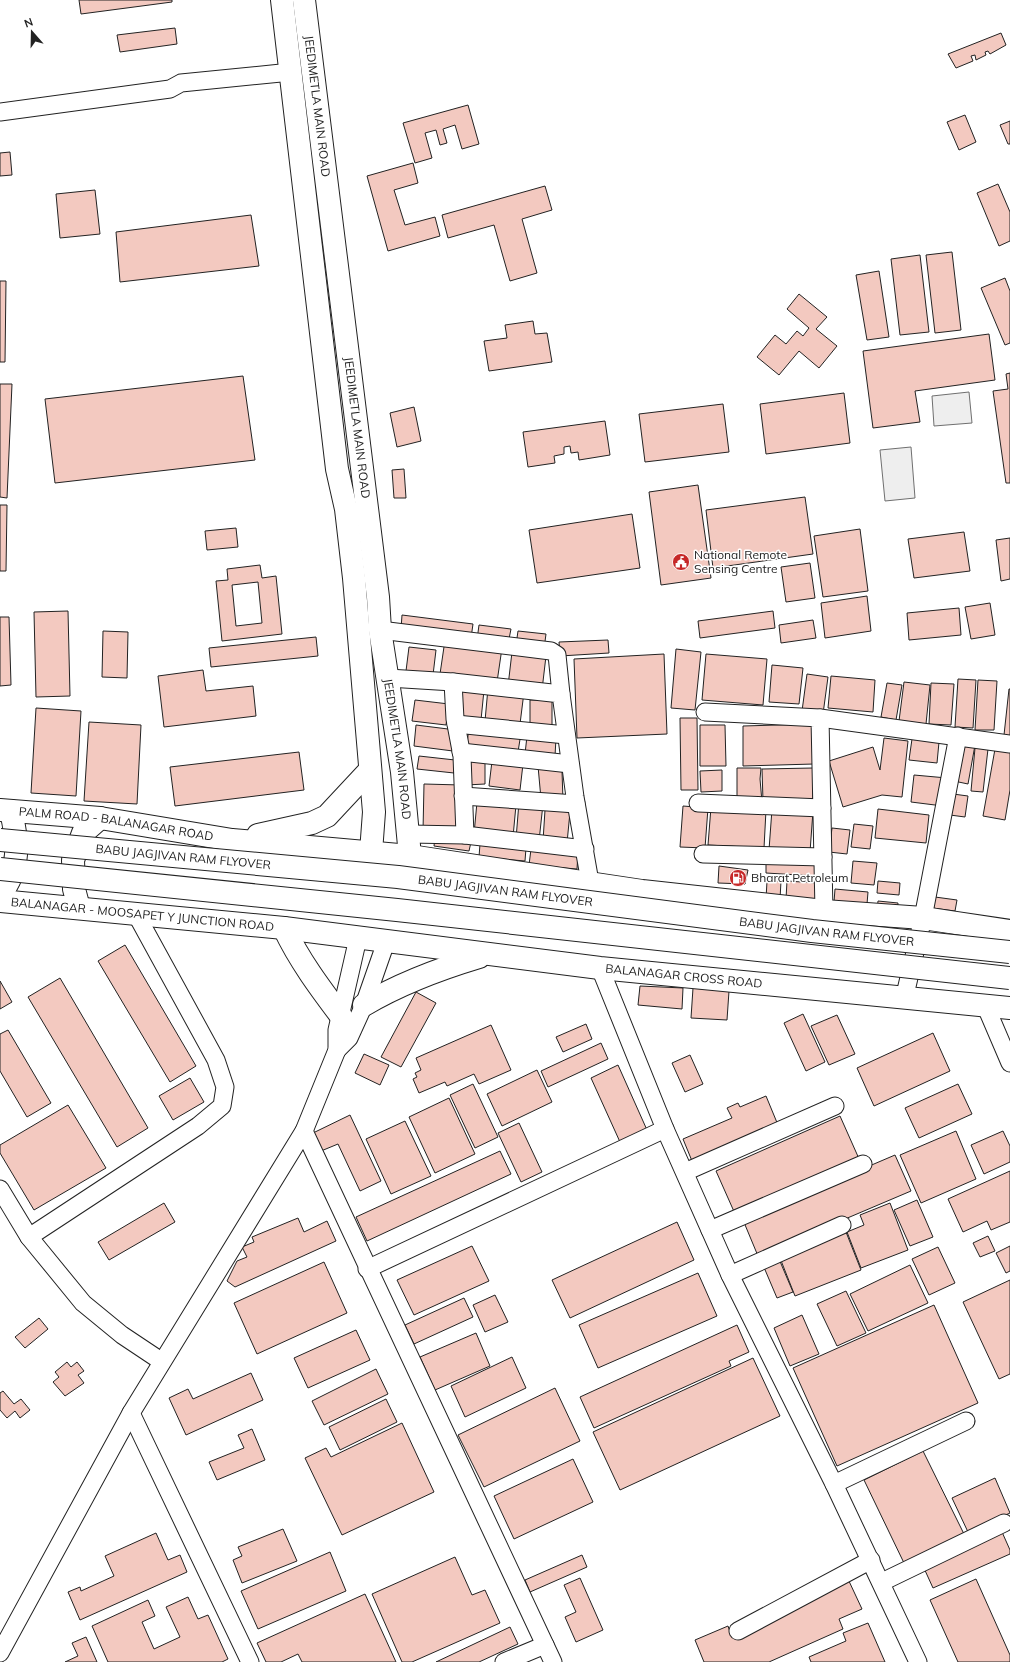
<svg xmlns="http://www.w3.org/2000/svg" width="1010" height="1662" font-family="Mulish,sans-serif">
<rect width="100%" height="100%" fill="#fff"/>
<g fill="#eee" stroke="#6f6f6f">
<polygon points="969,392 972,423 934,426 932,396"/>
<polygon points="911,447 915,498 885,501 880,450"/>
</g>
<g fill="#f3c9c0" stroke="#222" fill-rule="evenodd">
<polygon points="79,0 172,0 172,2 81,14"/>
<polygon points="175,28 177,44 120,52 117,35"/>
<polygon points="1001,33 1006,45 990,54 988,51 985,52 986,55 976,60 975,55 971,56 973,61 956,68 948,54"/>
<polygon points="468,105 479,144 462,149 455,125 443,129 447,143 440,145 436,130 425,133 432,158 415,163 403,123"/>
<polygon points="965,115 976,142 959,150 947,122"/>
<polygon points="1010,121 1010,144 1008,144 1000,125"/>
<polygon points="10,152 12,175 0,176 0,153"/>
<polygon points="413,163 418,183 394,190 405,225 435,217 440,236 388,251 367,176"/>
<polygon points="998,184 1010,212 1010,241 999,246 977,193"/>
<polygon points="545,186 552,210 522,219 537,273 510,281 494,225 448,238 442,215"/>
<polygon points="95,190 100,234 60,238 56,194"/>
<polygon points="251,215 259,266 120,282 116,232"/>
<polygon points="952,252 961,330 935,333 926,255"/>
<polygon points="920,255 929,332 900,335 891,259"/>
<polygon points="879,271 889,337 867,340 856,275"/>
<polygon points="1005,278 1010,291 1010,343 1005,345 981,288"/>
<polygon points="0,281 6,281 5,362 0,362"/>
<polygon points="799,294 827,317 816,329 837,346 819,368 799,351 779,375 757,357 775,335 786,344 797,331 803,336 809,328 787,309"/>
<polygon points="533,321 535,334 547,333 552,362 489,371 484,341 507,338 505,325"/>
<polygon points="989,334 995,380 915,391 920,422 873,428 863,351"/>
<polygon points="1010,373 1010,483 1006,483 993,391 1008,389 1006,374"/>
<polygon points="243,376 255,460 55,483 45,399"/>
<polygon points="0,384 12,384 7,498 0,497"/>
<polygon points="844,393 850,443 766,454 760,404"/>
<polygon points="723,404 729,452 645,462 639,414"/>
<polygon points="414,407 421,441 397,447 390,413"/>
<polygon points="605,421 610,455 579,460 578,452 571,453 570,446 564,447 564,454 554,456 555,463 528,467 523,432"/>
<polygon points="404,469 406,498 394,498 392,470"/>
<polygon points="698,485 711,578 661,585 649,492"/>
<polygon points="805,497 813,554 713,568 706,510"/>
<polygon points="0,505 7,505 6,571 0,571"/>
<polygon points="632,514 640,568 537,583 529,530"/>
<polygon points="236,528 238,547 207,550 205,531"/>
<polygon points="860,529 868,591 823,597 814,536"/>
<polygon points="964,532 970,571 914,578 908,539"/>
<polygon points="1010,538 1010,579 1001,581 996,540"/>
<polygon points="810,563 815,598 786,602 781,567"/>
<path d="M 260,565 L 262,578 L 276,576 L 282,634 L 222,641 L 216,581 L 228,580 L 227,569 ZM 258,582 L 262,623 L 236,626 L 232,585 Z"/>
<polygon points="867,596 871,631 825,638 821,603"/>
<polygon points="990,603 995,635 971,639 965,607"/>
<polygon points="959,608 961,635 909,640 907,613"/>
<polygon points="68,611 70,696 36,697 34,612"/>
<polygon points="773,611 775,628 700,638 698,621"/>
<polygon points="402,615 473,624 471,638 401,629"/>
<polygon points="0,617 9,617 11,685 0,686"/>
<polygon points="813,620 816,638 781,643 779,625"/>
<polygon points="479,625 511,629 508,644 477,640"/>
<polygon points="103,631 128,632 127,678 102,677"/>
<polygon points="518,631 546,634 544,649 516,645"/>
<polygon points="316,637 318,656 211,667 209,648"/>
<polygon points="445,640 502,648 497,682 440,674"/>
<polygon points="608,640 609,653 560,656 559,642"/>
<polygon points="409,647 436,650 433,675 406,671"/>
<polygon points="676,649 701,652 695,710 671,708"/>
<polygon points="512,652 546,656 542,690 508,686"/>
<polygon points="664,654 667,734 577,738 574,659"/>
<polygon points="706,654 767,659 763,705 702,700"/>
<polygon points="772,665 803,668 799,704 769,702"/>
<polygon points="203,670 206,691 253,686 256,716 164,727 158,676"/>
<polygon points="807,674 828,677 823,714 802,711"/>
<polygon points="831,676 875,680 873,712 828,708"/>
<polygon points="958,679 976,680 973,728 955,727"/>
<polygon points="978,680 997,681 994,730 975,730"/>
<polygon points="904,682 930,685 926,724 899,721"/>
<polygon points="887,683 902,685 896,720 881,717"/>
<polygon points="931,683 954,684 951,725 929,724"/>
<polygon points="460,687 484,690 481,720 457,717"/>
<polygon points="488,688 524,692 520,724 485,721"/>
<polygon points="1009,689 1010,689 1010,736 1004,735"/>
<polygon points="415,700 449,704 446,725 412,721"/>
<rect x="530" y="700" width="22" height="30"/>
<polygon points="36,708 81,711 76,796 31,793"/>
<polygon points="680,718 697,718 698,790 681,790"/>
<polygon points="89,722 141,725 137,804 84,801"/>
<polygon points="813,724 814,764 743,766 743,726"/>
<polygon points="416,725 456,730 453,751 414,746"/>
<polygon points="700,725 725,725 726,766 700,766"/>
<polygon points="469,726 521,733 518,752 467,745"/>
<polygon points="527,736 556,738 555,756 525,754"/>
<polygon points="884,738 908,741 902,797 882,795 843,807 829,761 873,747 880,770"/>
<polygon points="912,739 939,742 937,763 909,760"/>
<polygon points="961,742 975,745 968,784 954,781"/>
<polygon points="975,748 988,749 983,792 971,791"/>
<polygon points="995,749 1010,751 1010,790 1005,820 983,816"/>
<polygon points="299,752 304,790 175,806 170,767"/>
<polygon points="419,756 455,760 454,773 417,769"/>
<polygon points="466,756 485,756 485,784 466,785"/>
<polygon points="492,761 523,764 520,790 489,786"/>
<polygon points="538,766 562,771 563,801 541,799"/>
<polygon points="737,768 761,768 760,779 762,802 737,803"/>
<polygon points="813,768 813,799 763,801 762,769"/>
<polygon points="722,770 722,791 701,792 700,771"/>
<polygon points="914,775 947,778 943,806 911,802"/>
<polygon points="424,784 461,785 460,831 423,831"/>
<polygon points="953,794 968,796 965,817 950,815"/>
<polygon points="477,802 516,805 513,837 474,834"/>
<polygon points="519,802 543,804 539,841 516,839"/>
<polygon points="683,806 708,808 705,848 680,847"/>
<polygon points="711,807 766,810 764,848 708,845"/>
<polygon points="772,809 813,811 810,852 769,850"/>
<polygon points="878,809 929,815 926,843 875,838"/>
<polygon points="545,810 570,812 567,843 543,841"/>
<polygon points="854,824 873,826 870,849 851,847"/>
<polygon points="832,828 850,830 847,854 829,852"/>
<polygon points="435,837 471,842 469,851 434,846"/>
<polygon points="480,844 526,848 525,861 479,857"/>
<polygon points="531,849 578,853 577,869 529,865"/>
<polygon points="766,858 816,861 815,876 766,873"/>
<polygon points="853,861 877,863 874,885 851,883"/>
<polygon points="719,866 748,870 745,884 718,883"/>
<polygon points="767,881 781,881 780,899 766,899"/>
<polygon points="787,881 817,883 816,901 786,899"/>
<polygon points="878,881 900,883 899,895 877,893"/>
<polygon points="835,889 868,892 867,904 834,902"/>
<polygon points="935,897 957,900 955,911 933,908"/>
<polygon points="878,901 898,903 897,913 877,911"/>
<polygon points="125,945 196,1066 170,1082 98,961"/>
<polygon points="60,978 148,1128 117,1147 28,997"/>
<polygon points="0,981 12,1002 0,1009"/>
<polygon points="640,986 683,988 682,1009 638,1005"/>
<polygon points="693,988 729,991 727,1020 691,1018"/>
<polygon points="416,992 436,1003 401,1067 381,1057"/>
<polygon points="803,1014 825,1062 806,1071 784,1023"/>
<polygon points="837,1015 855,1054 829,1065 811,1026"/>
<polygon points="586,1024 592,1039 563,1052 556,1037"/>
<polygon points="491,1025 511,1070 479,1084 474,1074 447,1086 445,1082 419,1093 413,1079 417,1077 415,1073 421,1070 416,1058"/>
<polygon points="8,1030 51,1103 27,1117 0,1071 0,1034"/>
<polygon points="933,1033 950,1071 874,1106 857,1068"/>
<polygon points="601,1043 608,1059 548,1087 541,1071"/>
<polygon points="364,1054 389,1065 380,1085 355,1073"/>
<polygon points="690,1055 703,1084 685,1092 672,1063"/>
<polygon points="618,1065 647,1130 620,1142 591,1078"/>
<polygon points="537,1070 552,1102 502,1126 487,1094"/>
<polygon points="190,1078 204,1102 173,1120 159,1096"/>
<polygon points="473,1084 498,1137 475,1148 450,1095"/>
<polygon points="958,1084 972,1114 919,1138 905,1108"/>
<polygon points="766,1096 778,1125 692,1161 683,1139 732,1118 727,1108 738,1103 740,1107"/>
<polygon points="449,1098 475,1154 435,1173 409,1117"/>
<polygon points="68,1105 106,1168 34,1210 0,1153 0,1145"/>
<polygon points="350,1115 381,1181 360,1191 338,1144 321,1151 313,1133"/>
<polygon points="840,1116 860,1161 736,1216 716,1171"/>
<polygon points="405,1121 431,1176 391,1194 366,1139"/>
<polygon points="519,1123 542,1172 521,1182 498,1133"/>
<polygon points="956,1131 976,1179 921,1203 900,1155"/>
<polygon points="1003,1131 1010,1146 1010,1162 984,1174 971,1145"/>
<polygon points="500,1151 511,1174 367,1241 356,1217"/>
<polygon points="895,1155 911,1191 758,1256 743,1220"/>
<polygon points="1010,1171 1010,1222 991,1230 987,1221 963,1232 948,1199"/>
<polygon points="917,1200 933,1237 910,1246 894,1210"/>
<polygon points="164,1203 175,1222 109,1260 98,1242"/>
<polygon points="890,1203 908,1250 861,1268 847,1232 864,1225 860,1215"/>
<polygon points="298,1218 304,1232 327,1221 336,1241 235,1287 227,1281 237,1261 247,1257 242,1247 254,1242 252,1237"/>
<polygon points="677,1222 694,1260 570,1318 552,1280"/>
<polygon points="846,1232 861,1270 795,1296 780,1258"/>
<polygon points="988,1236 995,1251 980,1257 973,1243"/>
<polygon points="472,1246 489,1281 414,1315 397,1280"/>
<polygon points="1010,1246 1010,1271 1006,1273 996,1253"/>
<polygon points="938,1247 955,1283 929,1295 912,1259"/>
<polygon points="779,1259 793,1292 777,1298 763,1265"/>
<polygon points="324,1262 347,1313 257,1354 234,1303"/>
<polygon points="910,1265 928,1303 868,1331 850,1294"/>
<polygon points="698,1273 717,1316 598,1368 579,1325"/>
<polygon points="1010,1280 1010,1374 999,1379 963,1302"/>
<polygon points="846,1291 866,1333 837,1346 817,1304"/>
<polygon points="495,1295 508,1322 485,1332 473,1305"/>
<polygon points="464,1298 473,1317 414,1344 405,1325"/>
<polygon points="934,1305 978,1403 837,1466 793,1368"/>
<polygon points="802,1315 819,1354 790,1366 774,1328"/>
<polygon points="39,1318 48,1329 25,1348 15,1337"/>
<polygon points="737,1325 749,1352 729,1361 731,1366 594,1428 580,1397"/>
<polygon points="356,1330 370,1360 308,1388 294,1358"/>
<polygon points="476,1333 490,1366 435,1390 420,1357"/>
<polygon points="512,1357 526,1388 465,1417 451,1386"/>
<polygon points="753,1358 780,1416 620,1490 593,1432"/>
<polygon points="67,1362 71,1367 77,1362 84,1371 78,1375 84,1383 65,1396 53,1382 59,1377 55,1372"/>
<polygon points="376,1369 388,1394 324,1425 312,1401"/>
<polygon points="251,1373 263,1400 186,1435 169,1398 188,1389 193,1399"/>
<polygon points="555,1388 580,1441 484,1487 458,1435"/>
<polygon points="3,1391 14,1404 21,1399 30,1410 20,1418 15,1411 7,1418 0,1410 0,1393"/>
<polygon points="386,1399 397,1422 340,1450 329,1427"/>
<polygon points="402,1423 434,1492 342,1535 305,1458 326,1448 331,1457"/>
<polygon points="252,1429 265,1460 217,1480 209,1462 244,1448 238,1435"/>
<polygon points="923,1451 964,1534 904,1563 864,1480"/>
<polygon points="573,1459 593,1502 514,1539 494,1496"/>
<polygon points="995,1478 1010,1513 968,1532 952,1498"/>
<polygon points="283,1529 297,1561 242,1583 233,1560 242,1556 238,1547"/>
<polygon points="1002,1532 1010,1550 1010,1554 933,1588 923,1566"/>
<polygon points="156,1533 168,1560 180,1555 187,1572 80,1620 68,1592 80,1587 81,1591 114,1576 105,1556"/>
<polygon points="330,1552 346,1591 258,1629 241,1591"/>
<polygon points="582,1555 587,1567 530,1592 525,1580"/>
<polygon points="455,1557 472,1595 485,1590 500,1623 412,1662 402,1662 372,1594"/>
<polygon points="580,1578 603,1630 576,1642 565,1617 576,1612 564,1585"/>
<polygon points="848,1579 862,1609 839,1619 843,1629 769,1662 704,1662 695,1640 728,1626 731,1635"/>
<polygon points="976,1579 1010,1655 1010,1662 958,1662 930,1600"/>
<polygon points="365,1594 396,1662 302,1662 298,1654 281,1662 266,1662 257,1643"/>
<polygon points="188,1597 198,1619 208,1615 228,1659 222,1662 108,1662 92,1626 148,1600 155,1616 142,1622 154,1649 180,1637 166,1607"/>
<polygon points="868,1623 885,1662 811,1662 809,1657 846,1641 843,1633"/>
<polygon points="510,1627 518,1644 479,1662 436,1662"/>
<polygon points="86,1637 97,1662 65,1662 78,1656 72,1643"/>
</g>
<g fill="none" stroke-linecap="round" stroke-linejoin="round">
<g stroke="#222" stroke-width="19">
<g id="minor">
<polyline points="0,112 170,89 181,83 291,72"/>
<polyline points="380,630 551,651 557,655 561,694"/>
<polyline points="388,678 453,682 561,694 575,797 590,882"/>
<polyline points="453,682 455,719 462,756 465,835 585,849"/>
<polyline points="705,712 820,718 824,911"/>
<polyline points="820,718 1010,744"/>
<polyline points="456,724 566,735"/>
<polyline points="461,752 570,764"/>
<polyline points="463,796 576,804"/>
<polyline points="698,803 822,808"/>
<polyline points="409,834 465,835"/>
<polyline points="703,854 823,857"/>
<polyline points="600,968 665,1129 730,1275 834,1484 918,1662"/>
<polyline points="904,999 923,918 958,736"/>
<polyline points="986,1007 1010,1063"/>
<polyline points="337,1050 349,1038 364,1005 386,942"/>
<polyline points="304,1131 553,1662"/>
<polyline points="685,1172 835,1106"/>
<polyline points="0,1189 29,1237 83,1303 122,1335 161,1361"/>
<polyline points="710,1230 863,1164"/>
<polyline points="29,1237 198,1126 222,1106 225,1087 216,1060 136,914"/>
<polyline points="367,1269 665,1129"/>
<polyline points="730,1275 842,1225"/>
<polyline points="131,1413 250,1662"/>
<polyline points="834,1484 966,1421"/>
<polyline points="882,1582 1004,1523"/>
<polyline points="738,1631 871,1560"/>
<polyline points="0,1653 131,1413 304,1131 337,1050 337,1030 358,938"/>
<polyline points="504,1662 545,1645"/>
</g>
</g>
<g stroke="#222" stroke-width="24">
<g id="major">
<polyline points="282,0 337,469 346,509 354,578 374,812 371,852"/>
<path id="s1" d="M 304,0 L 378,597 L 380,630 L 402,772 L 410,856"/>
<path id="s2" d="M 0,810 L 100,818 L 232,840 L 410,856 L 642,891 L 824,911 L 923,918 L 1010,931"/>
<polyline points="258,835 312,823 327,816 369,771"/>
<path d="M 0,895 C 21,868 18,842 11,811"/>
<path id="s3" d="M 0,901 L 284,928 L 600,968 L 1010,1008"/>
<polyline points="79,908 74,889 73,860 83,833 100,818"/>
<path d="M 284,928 C 299,960 320,988 341,1016"/>
<path d="M 364,1005 C 401,983 439,969 479,957"/>
</g>
</g>
<use href="#minor" stroke="#fff" stroke-width="17"/>
<use href="#major" stroke="#fff" stroke-width="22"/>
<g stroke="#222" stroke-width="24" stroke-linecap="butt">
<g id="major-bridge">
<path id="s4" d="M 0,840 L 398,877 L 812,931 L 1010,952"/>
<polyline points="0,869 397,910 1010,978"/>
</g>
</g>
<use href="#major-bridge" stroke="#fff" stroke-width="22"/>
</g>
<defs>
<g id="civic-disc" transform="scale(0.9)"><circle r="9.5" fill="#c62828" stroke="#fff"/><path d="M-.6-6.5H3V-4.5H.6V-3L4-1V1h2V6H-6V1h2V-1L-.6-3ZM-1.2 2.5V6h2.4V2.5Z" fill="#fff"/></g>
<g id="fuel-disc" transform="scale(0.9)"><circle r="9.5" fill="#c62828" stroke="#fff"/><path d="M-5.5-6h7V0h2V4h1.3V-2.5L3-4.5l.8-.8L6-3V5H2.5V1h-1V6h-7ZM-4.2-4.7v3.2H.2V-4.7Z" fill="#fff"/></g>
</defs>
<g fill-rule="evenodd">
<use href="#civic-disc" x="681" y="562"/>
<use href="#fuel-disc" x="738" y="878"/>
</g>
<g text-anchor="middle" stroke-width="3" stroke-linejoin="round" paint-order="stroke">
<g font-size="12" fill="#222" stroke="#fff">
<text dy="4" stroke="none"><textPath href="#s1" startOffset="107">JEEDIMETLA MAIN ROAD</textPath></text>
<text dy="4" stroke="none"><textPath href="#s1" startOffset="431">JEEDIMETLA MAIN ROAD</textPath></text>
<text dy="4" stroke="none"><textPath href="#s1" startOffset="755">JEEDIMETLA MAIN ROAD</textPath></text>
<text dy="4" stroke="none"><textPath href="#s2" startOffset="117">PALM ROAD - BALANAGAR ROAD</textPath></text>
<text dy="4" stroke="none"><textPath href="#s4" startOffset="184">BABU JAGJIVAN RAM FLYOVER</textPath></text>
<text dy="4" stroke="none"><textPath href="#s4" startOffset="508">BABU JAGJIVAN RAM FLYOVER</textPath></text>
<text dy="4" stroke="none"><textPath href="#s3" startOffset="143">BALANAGAR - MOOSAPET Y JUNCTION ROAD</textPath></text>
<text dy="4" stroke="none"><textPath href="#s4" startOffset="832">BABU JAGJIVAN RAM FLYOVER</textPath></text>
<text dy="4" stroke="none"><textPath href="#s3" startOffset="688">BALANAGAR CROSS ROAD</textPath></text>
</g>
<g font-size="12" fill="#222" stroke="#fff" text-anchor="start">
<text x="694" y="559">National Remote<tspan x="694" dy="14">Sensing Centre</tspan></text>
<text x="751" y="882">Bharat Petroleum</text>
</g>
</g>
<g transform="translate(32 32) rotate(340)" stroke="#ffffff" stroke-width="3" paint-order="stroke">
<path d="M0-3L7 15L0 10L-7 15Z" fill="#222222"/>
<text y="-6" font-size="11" font-weight="bold" text-anchor="middle" fill="#222222">N</text>
</g>
</svg>
